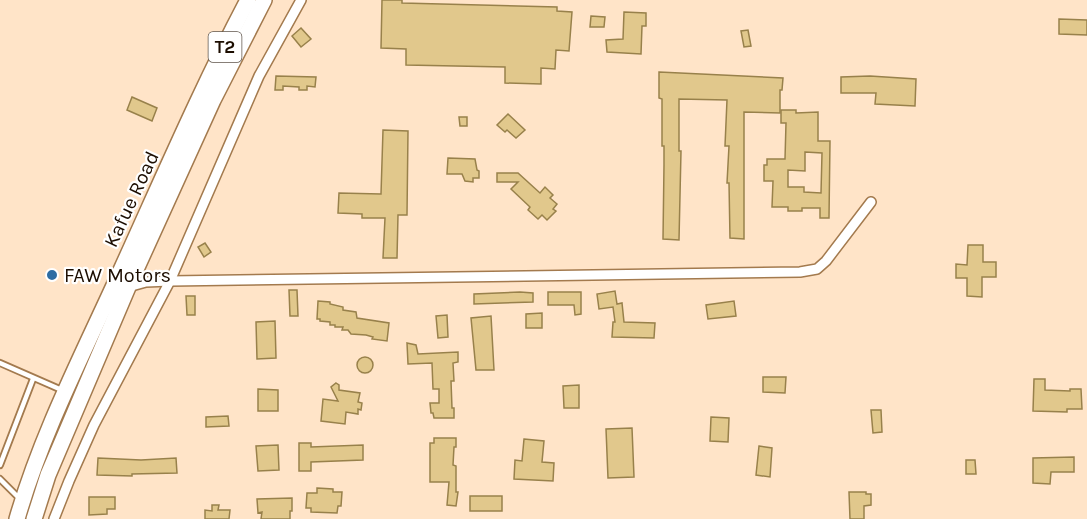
<svg xmlns="http://www.w3.org/2000/svg" width="1087" height="519" font-family="Karla,sans-serif">
<rect width="100%" height="100%" fill="#ffe4c8"/>
<g fill="#e1c88c" stroke="#98814b" stroke-width="1.5" fill-rule="evenodd">
<polygon points="382,0 402,0 402,3 557,7 557,11 572,12 569,51 556,50 555,69 541,68 541,84 505,83 505,67 406,65 406,49 381,48"/>
<polygon points="624,12 646,13 646,26 642,26 641,54 607,52 606,40 623,39"/>
<polygon points="591,16 605,17 604,27 590,27"/>
<polygon points="1059,19 1087,20 1087,35 1059,34"/>
<polygon points="301,28 311,39 301,47 292,36"/>
<polygon points="748,30 751,46 744,47 741,31"/>
<polygon points="659,72 783,78 782,90 780,90 780,113 744,112 744,239 730,238 729,183 727,183 729,146 725,146 727,100 679,99 679,151 681,151 679,240 663,239 664,165 664,146 662,146 662,99 659,98"/>
<polygon points="276,76 316,77 315,87 307,86 307,90 299,90 299,87 283,86 283,90 275,90"/>
<polygon points="870,76 916,79 915,106 875,104 876,93 841,93 841,77"/>
<polygon points="132,97 157,108 152,121 127,110"/>
<path d="M 781,110 L 796,110 L 796,113 L 818,112 L 818,141 L 830,141 L 829,218 L 820,218 L 820,208 L 802,208 L 802,211 L 788,211 L 788,207 L 772,207 L 773,181 L 764,181 L 764,165 L 767,165 L 767,159 L 785,159 L 786,123 L 781,123 ZM 805,152 L 822,153 L 821,193 L 804,192 L 804,187 L 788,187 L 788,170 L 805,171 Z"/>
<polygon points="508,114 525,130 516,138 507,130 505,132 497,125"/>
<polygon points="459,117 467,117 467,126 460,126"/>
<polygon points="383,130 408,131 407,215 398,215 397,258 383,258 385,218 362,218 362,214 338,213 339,193 381,194"/>
<polygon points="448,158 475,159 477,170 479,171 479,178 473,178 473,182 465,181 462,174 447,174"/>
<polygon points="497,173 518,173 540,193 545,187 553,195 550,198 557,204 553,209 556,211 547,220 542,215 538,219 528,210 530,207 511,189 518,182 497,182"/>
<polygon points="205,243 211,252 204,257 198,247"/>
<polygon points="968,245 983,245 983,262 996,262 996,277 982,277 982,297 967,296 967,278 956,278 956,264 967,265"/>
<polygon points="289,290 297,290 298,316 290,316"/>
<polygon points="615,291 617,304 622,303 624,322 655,323 654,338 612,337 613,322 615,322 613,307 599,309 597,294"/>
<polygon points="520,292 533,293 533,302 474,304 474,294"/>
<polygon points="548,292 581,292 581,314 575,315 574,305 548,305"/>
<polygon points="186,296 195,296 195,315 187,315"/>
<polygon points="318,301 330,302 330,304 343,307 343,310 356,312 357,318 389,323 387,341 372,339 373,337 366,335 351,334 348,330 342,330 343,327 335,327 335,325 330,325 330,322 320,321 320,319 317,319"/>
<polygon points="734,301 736,316 708,319 706,305"/>
<polygon points="542,313 542,328 526,328 526,314"/>
<polygon points="447,315 448,337 438,338 436,316"/>
<polygon points="491,316 494,370 476,370 471,318"/>
<polygon points="275,321 276,358 257,359 256,322"/>
<polygon points="407,343 416,345 418,354 458,352 458,362 453,363 454,381 451,381 452,408 454,408 454,418 434,418 433,413 431,413 430,403 439,403 439,389 433,389 432,363 408,364"/>
<circle cx="365" cy="365" r="8"/>
<polygon points="763,377 786,377 785,393 763,392"/>
<polygon points="1034,379 1045,379 1045,390 1070,391 1070,389 1081,389 1082,409 1067,409 1067,412 1033,411"/>
<polygon points="336,383 339,385 339,390 360,393 358,402 362,403 361,410 358,409 358,414 346,412 345,424 321,421 323,399 338,401 331,387"/>
<polygon points="579,385 579,408 564,408 563,386"/>
<polygon points="258,389 278,390 278,411 258,411"/>
<polygon points="871,410 881,410 882,432 873,433"/>
<polygon points="228,416 229,426 206,427 206,417"/>
<polygon points="711,417 729,418 728,442 710,441"/>
<polygon points="632,428 634,477 608,478 606,429"/>
<polygon points="434,438 456,438 456,447 454,447 453,465 456,466 456,492 458,492 456,506 447,505 449,482 430,482 430,443 434,443"/>
<polygon points="524,439 544,441 542,462 554,463 553,481 514,479 515,460 522,461"/>
<polygon points="299,443 311,443 311,447 363,445 363,460 311,462 311,471 299,471"/>
<polygon points="278,445 279,470 258,471 256,446"/>
<polygon points="759,446 772,448 770,477 756,475"/>
<polygon points="1074,457 1074,472 1051,472 1050,484 1033,483 1033,458"/>
<polygon points="98,458 141,460 176,458 177,473 132,474 132,476 97,475"/>
<polygon points="966,460 975,460 976,474 966,474"/>
<polygon points="317,488 333,489 333,492 342,492 341,506 338,506 337,513 311,512 311,508 306,508 307,493 317,493"/>
<polygon points="849,492 866,492 866,494 871,494 871,505 864,506 864,519 850,519"/>
<rect x="470" y="496" width="32" height="15"/>
<polygon points="89,497 115,497 115,509 107,509 107,514 89,515"/>
<polygon points="292,498 292,511 290,511 290,519 261,519 262,512 258,513 257,499"/>
<polygon points="212,505 219,505 218,510 230,510 229,519 205,519 205,510 212,511"/>
</g>
<g fill="none" stroke-linecap="round" stroke-linejoin="round">
<g stroke="#a37a4e" stroke-width="8">
<g id="service">
<polyline points="0,363 64,391"/>
<polyline points="0,465 33,379"/>
<polyline points="0,479 20,499"/>
</g>
</g>
<g stroke="#a37a4e" stroke-width="12">
<g id="minor">
<polyline points="128,287 146,282 170,281 800,272 817,269 826,261 871,202"/>
<polyline points="54,519 69,481 94,425 170,281 259,76 301,0"/>
</g>
</g>
<g stroke="#a37a4e" stroke-width="18">
<g id="primary">
<path d="M 17,519 C 42,432 85,350 122,268 C 163,178 202,87 248,0"/>
<polyline points="34,519 48,475 128,287 213,100 264,0"/>
</g>
</g>
<use href="#service" stroke="#fff" stroke-width="4.5"/>
<use href="#minor" stroke="#fff" stroke-width="9"/>
<use href="#primary" stroke="#fff" stroke-width="15"/>
</g>
<circle fill="#2d6ca3" stroke="#fff" stroke-width="2" cx="52" cy="275" r="6"/>
<g text-anchor="middle" stroke-width="4.5" stroke-linejoin="round" paint-order="stroke">
<rect fill="#fff" stroke="#60564c" stroke-width="1.5" x="208.5" y="32" width="33" height="30" rx="4.5"/>
<g font-size="18" font-weight="bold" fill="#1c0d00">
<text x="225" y="53">T2</text>
</g>
<g font-size="20" fill="#1c0d00" stroke="#fff">
<text transform="translate(131 199) rotate(-65)" y="7">Kafue Road</text>
</g>
<g font-size="20" fill="#1c0d00" stroke="#fff" text-anchor="start">
<text x="64" y="282">FAW Motors</text>
</g>
</g>
</svg>
